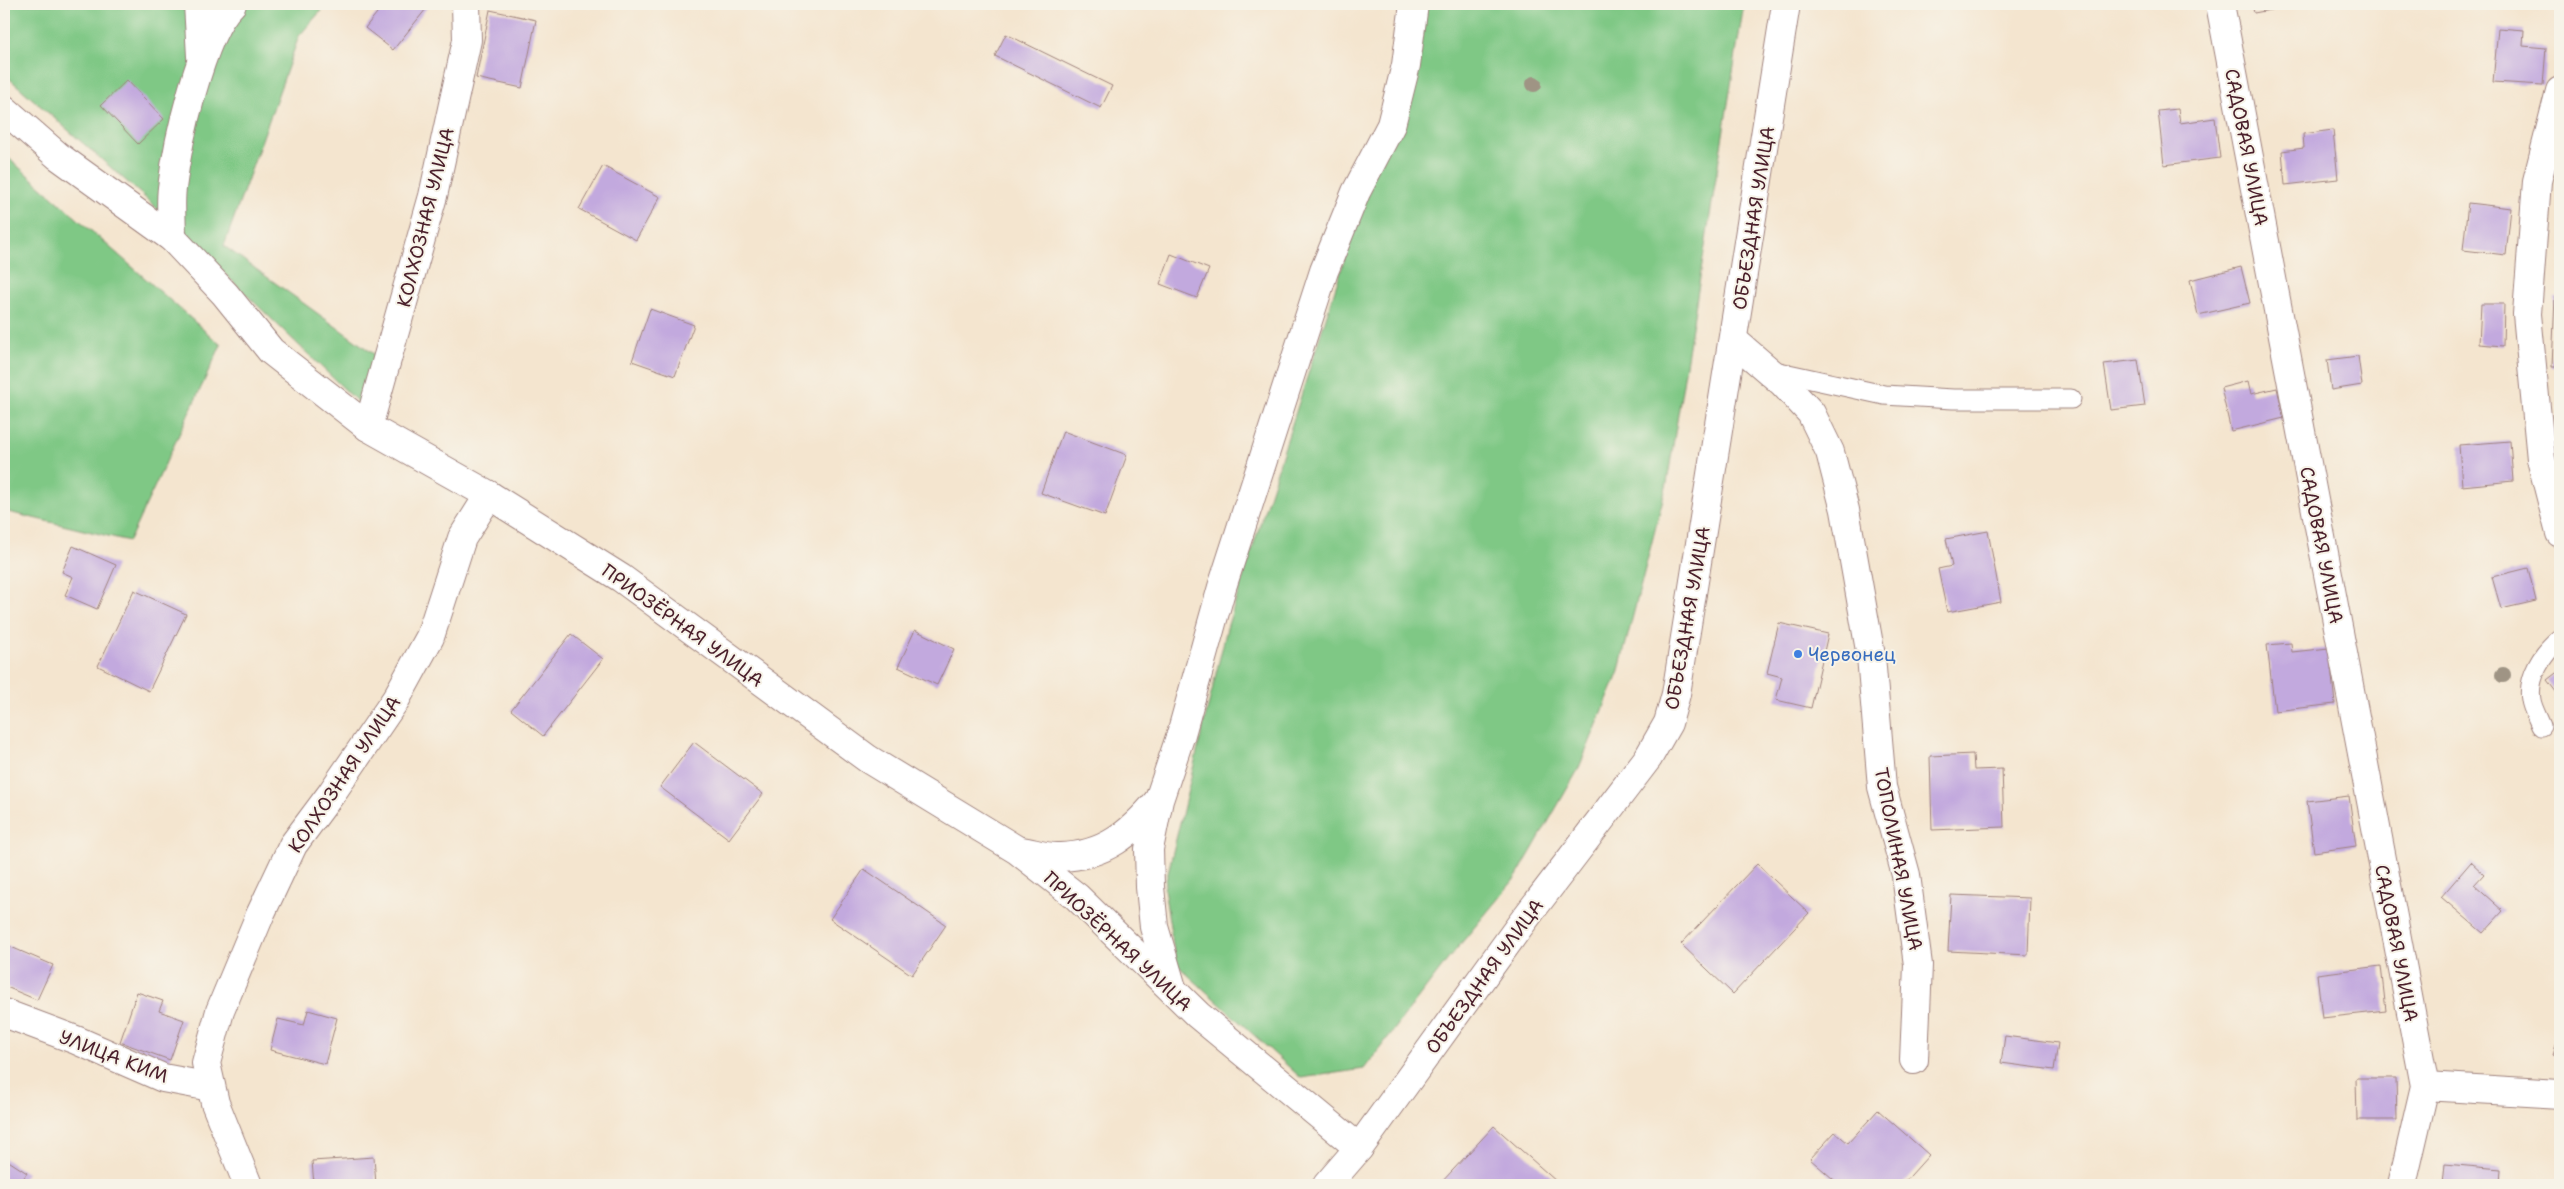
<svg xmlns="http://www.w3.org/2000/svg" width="2564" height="1189" font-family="'Shantell Sans',sans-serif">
<rect width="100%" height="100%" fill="#f7f3e8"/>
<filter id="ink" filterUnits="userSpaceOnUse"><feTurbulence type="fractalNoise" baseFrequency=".02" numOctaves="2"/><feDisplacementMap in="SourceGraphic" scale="10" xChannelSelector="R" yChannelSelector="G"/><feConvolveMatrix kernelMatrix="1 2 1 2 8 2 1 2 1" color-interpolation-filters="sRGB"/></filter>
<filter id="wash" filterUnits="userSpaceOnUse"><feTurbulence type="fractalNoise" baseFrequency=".0096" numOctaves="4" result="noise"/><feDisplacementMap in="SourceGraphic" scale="20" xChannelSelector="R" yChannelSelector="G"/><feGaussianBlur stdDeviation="1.12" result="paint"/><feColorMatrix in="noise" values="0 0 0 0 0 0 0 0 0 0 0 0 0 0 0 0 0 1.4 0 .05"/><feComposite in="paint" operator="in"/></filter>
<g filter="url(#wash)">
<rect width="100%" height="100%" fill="#f4e5cf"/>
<g fill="#7fc885" stroke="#647458">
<polygon points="4,4 327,4 299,36 224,246 374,354 363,407 149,201 4,74"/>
<polygon points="1426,4 1744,4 1667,483 1618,674 1578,770 1517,876 1449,958 1364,1069 1301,1078 1176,964 1164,889 1227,628"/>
<polygon points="4,154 221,345 129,541 4,511"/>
</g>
<g id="blocks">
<g fill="#c2a9de">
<polygon points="384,4 430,4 393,50 365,28"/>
<polygon points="2252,4 2290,4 2291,6 2254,13"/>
<polygon points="490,10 536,20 522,88 476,78"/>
<polygon points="2498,28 2524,30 2523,46 2546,48 2543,85 2493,82"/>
<polygon points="1006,34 1112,86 1101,108 995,56"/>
<polygon points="127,80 164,119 138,144 101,105"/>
<polygon points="2178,109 2180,123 2215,118 2220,158 2164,165 2158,111"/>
<polygon points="2333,130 2338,179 2285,185 2282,151 2304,148 2303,134"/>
<polygon points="603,166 660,197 636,240 579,209"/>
<polygon points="2468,203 2511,208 2506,255 2463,250"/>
<polygon points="1171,254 1209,269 1197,298 1160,284"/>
<polygon points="2241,267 2250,303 2198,315 2190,280"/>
<polygon points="2555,297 2560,297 2560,367 2552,367"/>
<polygon points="2481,304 2504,304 2503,346 2479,344"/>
<polygon points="650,309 694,325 675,376 632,361"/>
<polygon points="2358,356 2362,385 2331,390 2327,360"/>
<polygon points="2138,360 2145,406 2111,410 2104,364"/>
<polygon points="2248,381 2251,394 2277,388 2284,418 2231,431 2221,388"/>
<polygon points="1063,431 1127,455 1105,516 1041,493"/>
<polygon points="2510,441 2513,481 2462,486 2459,445"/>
<polygon points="1988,531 2001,602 1947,612 1938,569 1952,566 1946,539"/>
<polygon points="73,546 116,565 97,609 65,595 73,577 62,572"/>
<polygon points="2528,568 2536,601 2501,609 2492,577"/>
<polygon points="134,590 186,614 149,691 98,666"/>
<polygon points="1779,623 1828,634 1811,708 1776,700 1782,677 1767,673"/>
<polygon points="915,630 954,649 937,685 898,667"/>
<polygon points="571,634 603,659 543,736 511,710"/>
<polygon points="2291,643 2292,652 2329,648 2335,704 2275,711 2267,645"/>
<polygon points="2560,670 2560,697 2547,680"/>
<polygon points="694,742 763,794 729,839 660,787"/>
<polygon points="1973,754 1974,770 2002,769 2004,827 1932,830 1930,756"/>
<polygon points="2349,796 2356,846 2314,852 2307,801"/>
<polygon points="2471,862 2484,874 2474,885 2503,911 2483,933 2441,897"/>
<polygon points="1757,864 1809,913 1733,994 1681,944"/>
<polygon points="864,869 946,925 912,975 830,919"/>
<polygon points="1951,895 2030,898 2028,955 1948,951"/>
<polygon points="4,944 53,965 37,1000 4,986"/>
<polygon points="2381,966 2386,1011 2322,1018 2317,974"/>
<polygon points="137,992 163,1001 159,1011 184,1020 170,1060 120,1042"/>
<polygon points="308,1010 337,1018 325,1064 270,1050 278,1019 304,1025"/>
<polygon points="2560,1034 2560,1057 2553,1054"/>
<polygon points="2005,1036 2058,1043 2054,1070 2001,1063"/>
<polygon points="2356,1078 2396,1078 2397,1120 2357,1120"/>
<polygon points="1878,1110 1929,1155 1902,1185 1840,1185 1810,1159 1835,1132 1848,1143"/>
<polygon points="1494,1126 1557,1182 1553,1185 1439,1185"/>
<polygon points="374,1157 376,1185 314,1185 312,1161"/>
<polygon points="4,1158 27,1173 19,1185 4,1185"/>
<polygon points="2445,1164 2501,1169 2500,1185 2443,1185"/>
</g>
</g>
</g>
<g filter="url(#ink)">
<use href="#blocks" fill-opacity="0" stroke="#9f827d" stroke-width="1"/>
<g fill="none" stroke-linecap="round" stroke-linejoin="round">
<g stroke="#9f827d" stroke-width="21">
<g id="lane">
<polyline points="1770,370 1884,395 1953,399 2071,399"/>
<path d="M 2541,726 C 2538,718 2532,708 2531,700 C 2527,677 2543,653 2560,639"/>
</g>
</g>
<g stroke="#9f827d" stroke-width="30">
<g id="street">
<polyline points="198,4 201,56"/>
<polyline points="2220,4 2425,1086 2402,1185"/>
<polyline points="2560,91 2537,181 2527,314 2541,459 2560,533"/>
<polyline points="4,109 58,156 172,238 225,294 271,351 368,427 489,495 621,578 868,759 1017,850 1077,897 1198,1015 1359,1148"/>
<path d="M 172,238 C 172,221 170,204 172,188 C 177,145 201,33 232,4"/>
<polyline points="1733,340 1782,382 1811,413 1830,452 1845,510 1871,656 1882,787 1906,875 1918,965 1914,1060"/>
<polyline points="368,427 433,196 467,40 466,4"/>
<path d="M 1022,851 C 1034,853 1048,858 1060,857 C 1105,856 1131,833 1158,801"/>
<polyline points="1172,988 1154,927 1150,887 1149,849 1159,800 1181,734 1222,587 1324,271 1356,192 1391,125 1406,65 1414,4"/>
<polyline points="4,1013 76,1040 163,1078 211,1087"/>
<polyline points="2425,1086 2560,1094"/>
<polyline points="248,1185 215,1103 206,1063 220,1011 260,915 293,845 331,794 396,699 430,637 462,538 489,495"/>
<polyline points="1327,1185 1359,1148 1521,924 1648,758 1668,723 1676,694 1786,4"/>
</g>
</g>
<use href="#lane" stroke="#fff" stroke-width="19"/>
<use href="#street" stroke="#fff" stroke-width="28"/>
</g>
<g fill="#9f9484">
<circle cx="1534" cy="84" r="8"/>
<circle cx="2503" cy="675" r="8"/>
</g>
</g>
<circle fill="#3f7fe0" stroke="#f7f3e8" stroke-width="2" cx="1798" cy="654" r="5"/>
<g text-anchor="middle" stroke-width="4" stroke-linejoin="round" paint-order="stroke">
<g font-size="19" fill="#4a1f2b" stroke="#f7f3e8">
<text transform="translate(2247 147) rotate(79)" y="7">САДОВАЯ УЛИЦА</text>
<text transform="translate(425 217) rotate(-76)" y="7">КОЛХОЗНАЯ УЛИЦА</text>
<text transform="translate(1753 218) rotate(-81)" y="7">ОБЪЕЗДНАЯ УЛИЦА</text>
<text transform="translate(2322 545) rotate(79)" y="7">САДОВАЯ УЛИЦА</text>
<text transform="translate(1687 618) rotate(-80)" y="7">ОБЪЕЗДНАЯ УЛИЦА</text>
<text transform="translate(683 625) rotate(36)" y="7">ПРИОЗЁРНАЯ УЛИЦА</text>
<text transform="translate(344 774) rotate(-56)" y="7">КОЛХОЗНАЯ УЛИЦА</text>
<text transform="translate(1899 859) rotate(79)" y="7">ТОПОЛИНАЯ УЛИЦА</text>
<text transform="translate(1118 941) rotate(43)" y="7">ПРИОЗЁРНАЯ УЛИЦА</text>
<text transform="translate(2397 943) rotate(79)" y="7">САДОВАЯ УЛИЦА</text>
<text transform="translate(1484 976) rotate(-54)" y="7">ОБЪЕЗДНАЯ УЛИЦА</text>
<text transform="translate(114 1056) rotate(21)" y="7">УЛИЦА КИМ</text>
</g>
<g font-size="19" fill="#366cbe" stroke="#f7f3e8" text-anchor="start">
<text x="1808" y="661">Червонец</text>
</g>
</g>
<rect width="2564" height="1189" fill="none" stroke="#f7f3e8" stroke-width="20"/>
</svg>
